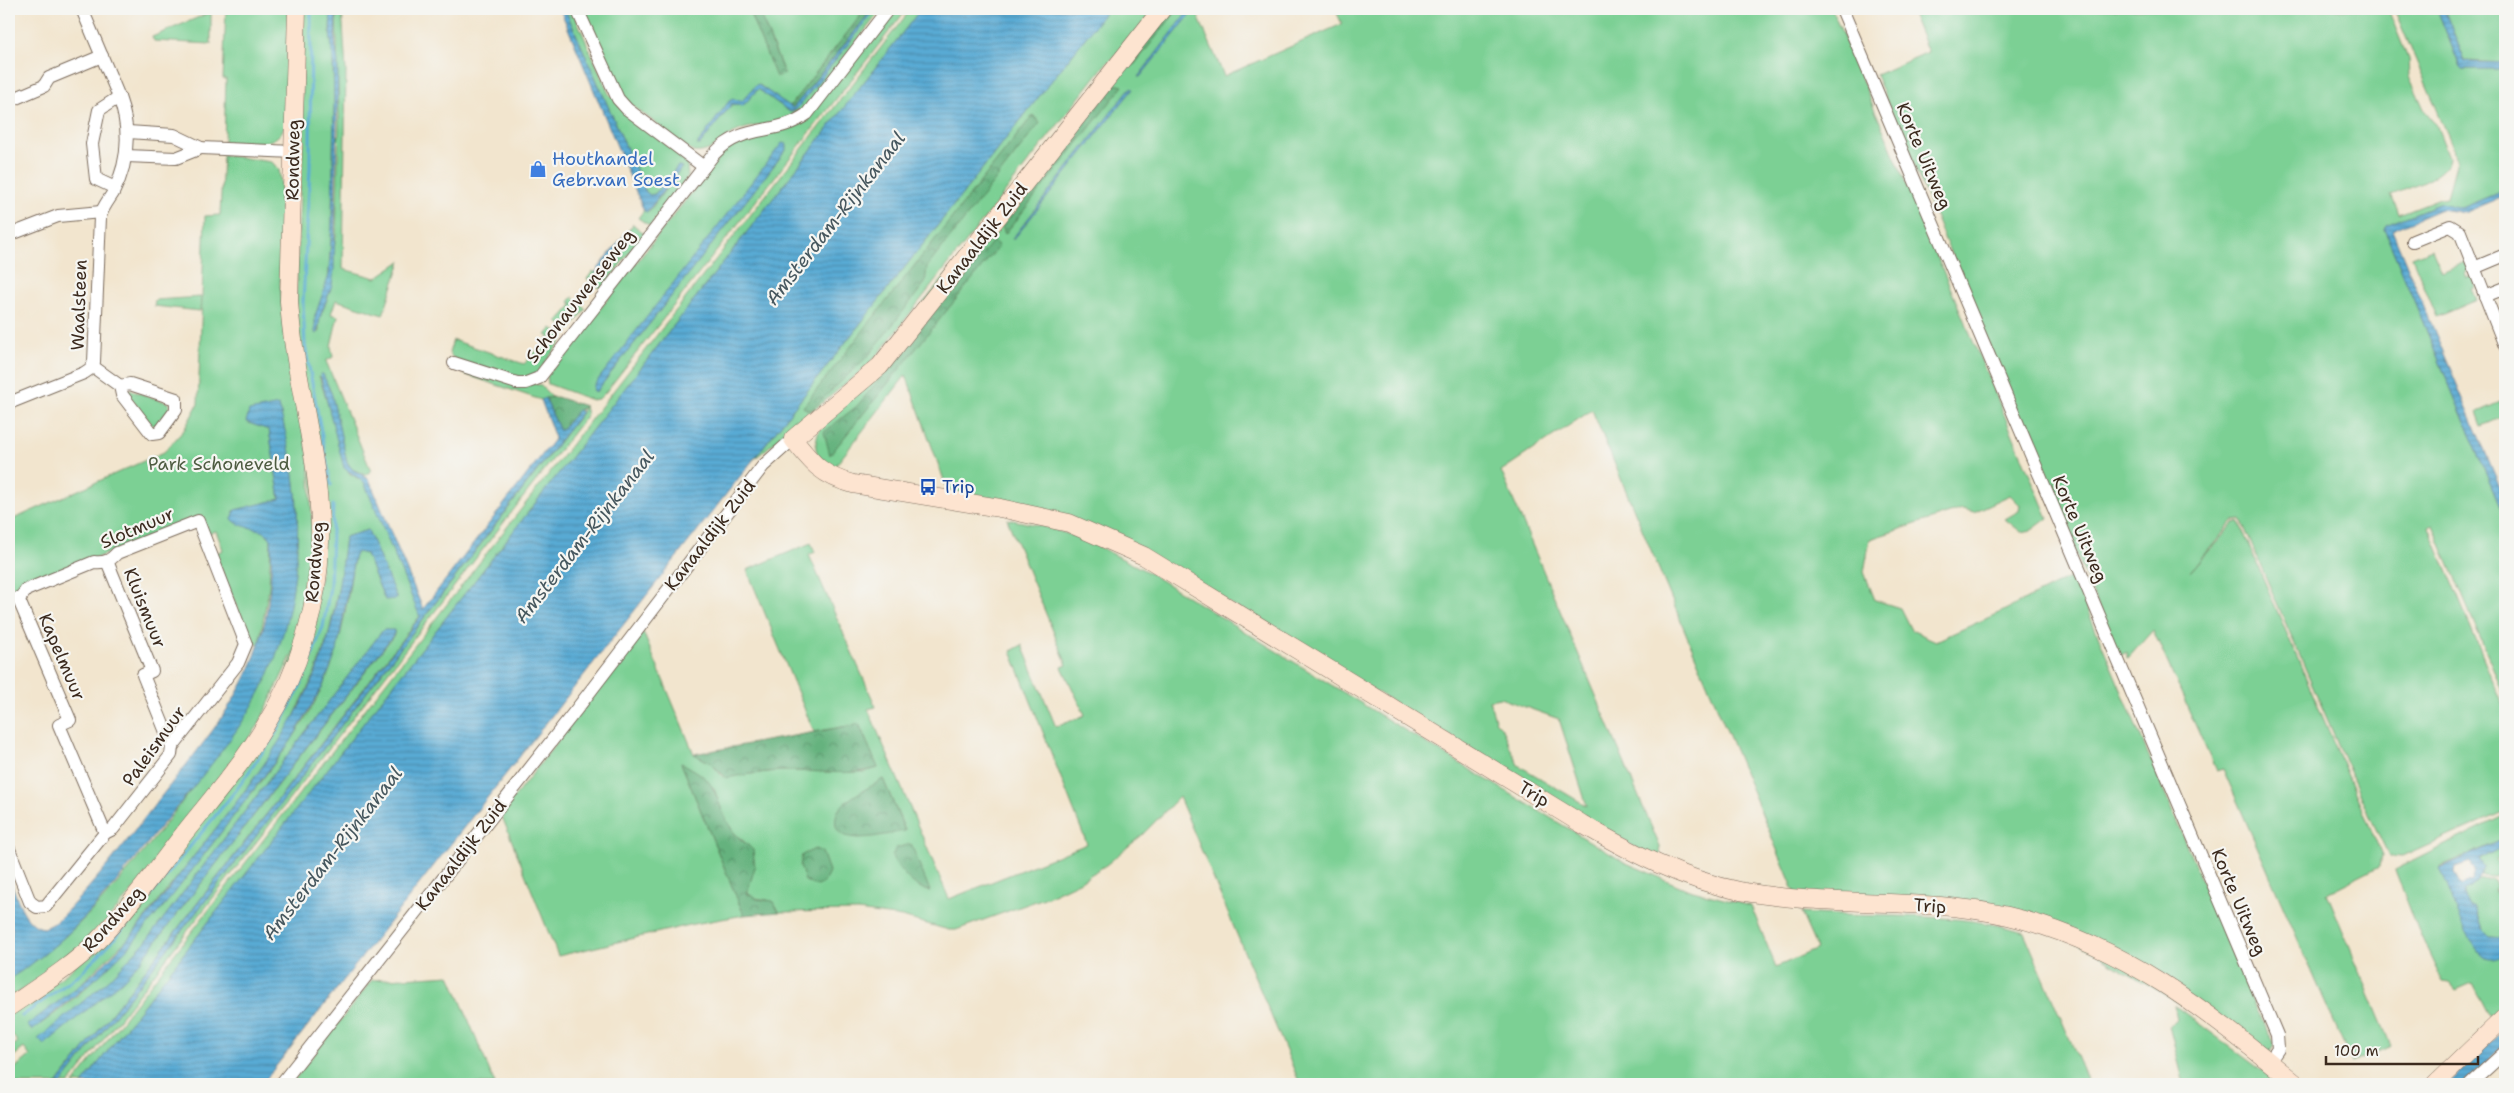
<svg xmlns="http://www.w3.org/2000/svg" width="2514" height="1093" font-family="'Shantell Sans',sans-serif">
<defs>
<pattern id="forest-crowns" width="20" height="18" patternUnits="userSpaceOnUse" patternTransform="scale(1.25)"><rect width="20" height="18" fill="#65b27e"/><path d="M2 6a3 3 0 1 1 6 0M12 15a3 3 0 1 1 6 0" fill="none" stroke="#549167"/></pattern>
<pattern id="water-rules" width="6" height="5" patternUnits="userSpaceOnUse" patternTransform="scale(1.25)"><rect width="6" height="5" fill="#59aad4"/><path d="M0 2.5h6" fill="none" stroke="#4b8bab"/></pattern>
</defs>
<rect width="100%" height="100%" fill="#f6f6f2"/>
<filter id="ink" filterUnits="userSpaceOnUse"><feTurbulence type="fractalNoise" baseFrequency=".02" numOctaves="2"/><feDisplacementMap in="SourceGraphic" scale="10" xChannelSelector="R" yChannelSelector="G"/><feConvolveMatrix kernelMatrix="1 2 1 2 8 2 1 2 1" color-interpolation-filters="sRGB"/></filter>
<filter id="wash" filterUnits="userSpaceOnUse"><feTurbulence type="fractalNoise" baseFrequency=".0096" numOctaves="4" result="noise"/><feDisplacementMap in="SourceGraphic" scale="20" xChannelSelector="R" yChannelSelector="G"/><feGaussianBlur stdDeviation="1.12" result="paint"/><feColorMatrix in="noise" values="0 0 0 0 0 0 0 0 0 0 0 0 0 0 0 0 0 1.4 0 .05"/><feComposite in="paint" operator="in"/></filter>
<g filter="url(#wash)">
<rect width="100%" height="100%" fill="#f2e5ce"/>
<g fill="#7cd094" stroke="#5c7d59" fill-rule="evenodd">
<path d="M 226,9 L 290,9 L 285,124 C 279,150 245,142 224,142 L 226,79 L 223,79 Z"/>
<path d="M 303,9 L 331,9 L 330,33 L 333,55 L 334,106 L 332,223 L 328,283 L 315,316 L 319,333 L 319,320 L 328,297 L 336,235 L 339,117 L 336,9 L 342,9 L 346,71 L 343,269 L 376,278 L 401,261 L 383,315 L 336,300 L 331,314 L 338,316 L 331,346 L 333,357 L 326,361 L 371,471 L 365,475 L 352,469 L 347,462 L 330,389 L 319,376 L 349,473 L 364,482 L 420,616 L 57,1084 L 9,1084 L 9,1073 L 30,1056 L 24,1048 L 9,1060 L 9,1049 L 18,1042 L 13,1036 L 9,1039 L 9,1015 L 70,971 L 266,731 L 321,577 L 296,304 L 302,134 ZM 368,530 L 385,600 L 366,554 L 357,551 L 354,558 C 347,601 342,646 323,686 C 301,733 267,773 235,814 C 175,893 115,974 32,1030 L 130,937 L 235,804 L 284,737 L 314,675 L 328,637 L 340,581 L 345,537 ZM 383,630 L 394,631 L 394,635 L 140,962 L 44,1045 L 39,1039 L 110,979 L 147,940 Z"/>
<polygon points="565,9 572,9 609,94 687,163 688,177 650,226 638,218 644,210 646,212 650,210 682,167 678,166 655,194 649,195 646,192"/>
<path d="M 582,9 L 748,9 L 776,76 L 784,73 L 758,9 L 866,9 L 789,107 L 758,84 L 742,101 L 734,99 L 699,145 L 732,104 L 741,106 L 758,89 L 790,112 L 794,112 L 876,9 L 882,9 L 806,106 C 802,110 796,116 791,118 C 774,125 754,124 738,131 C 723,138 711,155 693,152 L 624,99 Z"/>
<path d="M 893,9 L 907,9 L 605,393 L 599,399 L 592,400 L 548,384 L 547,376 L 730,144 L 788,129 ZM 786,150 L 596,392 L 593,391 Z"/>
<polygon points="911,9 921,9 82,1084 73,1084"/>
<polygon points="1108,9 1155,9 1125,47 1104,66 879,353 867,366 753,460"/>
<path d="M 1167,9 L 1195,9 L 1224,76 L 1342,24 L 1335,9 L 1832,9 L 2048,518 L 2032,530 L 2021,532 L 2005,519 L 2019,511 L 2020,505 L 2010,495 L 1974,512 L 1962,509 L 1870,539 L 1864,572 L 1875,600 L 1900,608 L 1911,630 L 1936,641 L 2001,612 L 2073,576 L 2256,1010 L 2275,1044 L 2271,1051 L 2263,1052 L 2033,917 L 1796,895 L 1592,410 L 1501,471 L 1660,847 L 1661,860 L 1636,848 L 1156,559 L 949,494 L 906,375 L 833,469 C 815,454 812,451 820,427 ZM 1500,698 L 1559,719 L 1587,806 L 1518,765 L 1501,727 L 1496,722 L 1489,700 Z"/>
<path d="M 1910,9 L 2388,9 L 2408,59 L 2409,76 L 2425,111 L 2436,124 L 2449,157 C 2449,176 2406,189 2391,195 L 2399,214 L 2440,198 L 2447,197 L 2456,164 L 2453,147 L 2394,9 L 2437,9 L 2460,67 L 2462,69 L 2505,69 L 2505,190 L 2461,208 L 2441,203 L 2386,225 L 2384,229 L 2505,518 L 2505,697 L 2433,525 L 2429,527 L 2505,710 L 2505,811 L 2402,857 L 2389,856 L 2364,804 L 2241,520 L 2233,521 L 2190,572 L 2234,523 L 2239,522 L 2382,855 L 2380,866 L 2327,893 L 2391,1046 L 2352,1063 L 2223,769 L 2216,771 L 2153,630 L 2129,657 L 2127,658 L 2127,652 L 2119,656 L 1876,75 L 1928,52 Z"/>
<polygon points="2444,9 2505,9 2505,63 2465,61"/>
<polygon points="211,12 211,44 154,41 152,37"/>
<path d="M 223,155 L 272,162 L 279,170 L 281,182 L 280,283 L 284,333 L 309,458 L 314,559 L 297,644 L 258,726 L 144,878 L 83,947 L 9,999 L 9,979 C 100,923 166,821 231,737 C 283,663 305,574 295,484 C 292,458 285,432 279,406 L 246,422 L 269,430 L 280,499 L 233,511 C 241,516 268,533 271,539 L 269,587 L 259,645 L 251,642 L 215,554 L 223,550 L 216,531 L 208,534 L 200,516 L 9,593 L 9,521 L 164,452 L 184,430 L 198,404 L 205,216 L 220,215 Z"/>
<polygon points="633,224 644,234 603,287 600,288 587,279 593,271 598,275"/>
<polygon points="2432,249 2442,272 2465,262 2469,270 2465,273 2467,278 2472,276 2476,287 2472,289 2477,300 2437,317 2412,257"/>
<polygon points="201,297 200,311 154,306 155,300"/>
<polygon points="573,297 586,309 570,329 557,322 573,304 569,302"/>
<polygon points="552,328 564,338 537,373 523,379 456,361 449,353 453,340 524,364 550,337 546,335"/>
<polygon points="466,370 540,385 552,397 541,400 464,374"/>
<polygon points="127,389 169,403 170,410 159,425 152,425 125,391"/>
<polygon points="2505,400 2505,416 2482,426 2477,412"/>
<polygon points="585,406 587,415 69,1084 61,1084 247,848 581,414"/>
<path d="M 1007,519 L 1042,526 L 1084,539 L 1146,571 L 1416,737 L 1624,862 L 1689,890 L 1751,906 L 1776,967 L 1817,949 L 1801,913 C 1875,919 1952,910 2024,932 L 2089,1084 L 1300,1084 L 1179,797 L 1142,835 L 1106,865 L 1079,882 L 1047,897 L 956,930 L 949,930 L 902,917 L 858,911 L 779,912 C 774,896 762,901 749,896 C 746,891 749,854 748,845 L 732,831 L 720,806 L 714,788 L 681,763 L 744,915 L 694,924 L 558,956 L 501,814 L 643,632 L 694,754 L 711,763 L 723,777 L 777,771 L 864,772 L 878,768 L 859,724 L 814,732 L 747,570 L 811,543 L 815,552 L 809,555 L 876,707 L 868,709 L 949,899 L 1087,844 L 1011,651 L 1022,645 L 1056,727 L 1085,715 L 1062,667 L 1067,665 ZM 883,779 L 905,830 L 857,838 L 838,811 L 843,805 Z"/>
<polygon points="2505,815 2505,839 2441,866 2499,957 2505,955 2505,1008 2492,1022 2472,983 2456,990 2450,983 2443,982 2418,930 2395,870"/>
<polygon points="2505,846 2505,855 2496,859 2503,872 2494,877 2481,876 2484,868 2479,860"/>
<polygon points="2490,879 2494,881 2497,888 2495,889 2505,907 2504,938 2491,937 2484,930 2473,907 2469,907 2463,895 2463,891 2472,887 2479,880"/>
<polygon points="450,975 495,1084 291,1084 372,980"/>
<polygon points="2174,1005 2280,1084 2184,1084 2169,1026 2177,1019"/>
</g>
<g fill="url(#forest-crowns)" stroke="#506e4e">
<polygon points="748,9 758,9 784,74 776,77"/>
<polygon points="866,9 873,9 793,108 789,107"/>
<polygon points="1171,9 1178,9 1134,65 1126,67"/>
<polygon points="1115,84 1123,86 1005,234 1002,227"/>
<polygon points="1033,115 1040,123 927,267 925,283 869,355 810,411 803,407"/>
<polygon points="993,241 999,246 830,455 824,432 857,406"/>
<polygon points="557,397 585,406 560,431 545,398"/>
<path d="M 859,724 L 878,768 C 851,776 824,771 796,771 C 773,770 749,774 726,778 L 711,763 L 694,754 Z"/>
<path d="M 681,763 C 722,782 711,795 731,828 C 736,837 746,843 753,850 L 755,867 L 747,893 L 757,899 L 773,901 L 779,912 L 744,915 Z"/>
<path d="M 883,779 L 905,831 C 890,833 841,848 836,826 C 835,821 836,814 838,811 C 846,797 870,788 883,779 Z"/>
<path d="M 911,844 L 930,891 C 915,889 898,870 892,856 L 896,848 Z"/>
<polygon points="815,849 822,852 829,871 824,883 818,886 805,881 800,866 802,855"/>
</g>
<g fill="url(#water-rules)" stroke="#4a6a79" fill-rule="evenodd">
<polygon points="331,9 336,9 335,42 338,62 334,270 332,286 321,314 317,334 315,333 315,316 329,275 332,223 334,106 333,55 330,33"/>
<polygon points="560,9 565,9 646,192 650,195 655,194 678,166 682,167 647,212 644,211"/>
<polygon points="873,9 876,9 796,110 790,112 758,89 743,106 732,104 700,145 697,145 729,101 733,99 742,101 757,84 793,108"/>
<polygon points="921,9 1108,9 262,1084 82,1084"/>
<polygon points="1190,9 1195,9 1140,77 1138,77"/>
<polygon points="2437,9 2444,9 2465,62 2505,63 2505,69 2462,69 2460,67"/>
<polygon points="1130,88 1133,89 1014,239 1012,239"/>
<polygon points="782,143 786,144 786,150 596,392 593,391 594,385"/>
<polygon points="2505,190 2505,196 2464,213 2441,209 2392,230 2505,499 2505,518 2384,229 2386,225 2441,203 2461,208"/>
<polygon points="627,231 631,234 599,275 595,273"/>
<polygon points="320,374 323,374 332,395 347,462 352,469 369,479 423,609 555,438 541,400 545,398 560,431 578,410 582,412 247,848 61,1084 57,1084 420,617 364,482 344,468"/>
<path d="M 279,405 C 285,431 292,457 295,483 C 304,560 290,647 248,713 C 222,754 189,792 158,830 C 113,887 71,941 9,979 L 9,933 L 13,931 L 9,921 L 9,877 C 16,893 23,926 44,928 L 56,922 C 96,883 129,838 163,794 C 199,748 241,701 259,644 C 269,614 273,570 271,539 C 264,525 242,531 232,519 L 235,510 L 280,499 L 269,430 L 246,422 L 249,411 Z"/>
<path d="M 368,530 L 397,599 L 385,600 L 366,554 L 357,552 L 354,558 L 337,651 L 323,686 L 291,741 L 173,895 L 130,946 L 100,975 L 32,1031 L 27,1025 C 49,1008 72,992 93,974 C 129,943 158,903 187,865 C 242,795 302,725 328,638 C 337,605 341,571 345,537 Z"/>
<polygon points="383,630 394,630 394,634 140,962 122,981 44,1045 38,1039 110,979 147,940"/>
<path d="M 2505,839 L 2505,846 L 2479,860 L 2484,868 C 2479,880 2476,886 2464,891 L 2463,895 L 2469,907 L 2473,907 L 2484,930 L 2491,937 L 2505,938 L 2505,955 C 2500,957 2492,961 2486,958 C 2468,948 2449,888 2440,868 ZM 2470,862 L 2475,872 L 2472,881 L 2461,886 L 2454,872 L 2455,867 Z"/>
<polygon points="2505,1028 2505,1044 2463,1084 2447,1084"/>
</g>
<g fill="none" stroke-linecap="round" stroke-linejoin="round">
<g stroke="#59aad4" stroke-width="3">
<polyline points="311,9 310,168 303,303 305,345 331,485"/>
<polyline points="22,1016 80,974 118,935 237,789 278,730 299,689 323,627 330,587 333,505"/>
</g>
</g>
</g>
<g filter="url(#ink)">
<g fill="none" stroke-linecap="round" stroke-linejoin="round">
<g stroke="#7b6b5c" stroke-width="14">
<g id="street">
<polyline points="82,9 119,97"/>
<polyline points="577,9 618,99 627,109 704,167"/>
<polyline points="1842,9 2277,1035 2278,1049 2269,1062"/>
<polyline points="9,101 44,86 49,78 102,56"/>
<polyline points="128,132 174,135 201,148 294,152"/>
<polyline points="126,156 176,158 201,148"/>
<polyline points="9,235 58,216 101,212"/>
<polyline points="2413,241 2450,226 2460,232 2505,346"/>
<polyline points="2474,268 2505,255"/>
<polyline points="2485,296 2505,288"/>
<path d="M 454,363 L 517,383 L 526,383 L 539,378 L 714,154 C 744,122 775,137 807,114 L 888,9"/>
<polyline points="92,366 120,386"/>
<polygon points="130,384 176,399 176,410 159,433 152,434 122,395 120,386"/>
<path d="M 9,403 L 84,373 L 90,369 L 94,362 L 100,217 C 102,208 108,201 113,193 C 129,162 131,130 119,97 L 99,110 L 92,144 L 96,179 L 115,188"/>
<polyline points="107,561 152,671 143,675 172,747"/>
<polyline points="18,598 70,720 59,725 105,833"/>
<path d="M 9,599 C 18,600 21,598 26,590 L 94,562 C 105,563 110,561 117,553 L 198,521 L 246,644 L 238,663 L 172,747 L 171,755 L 113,829 L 105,833 L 46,906 L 37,907 L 30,902 L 9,849"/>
<polyline points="281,1084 576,710 763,466 793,439"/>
<polyline points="2470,1084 2505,1052"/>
</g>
</g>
<g stroke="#7b6b5c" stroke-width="19">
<g id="secondary">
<path d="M 1162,9 L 880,366 L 793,439 C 812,463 822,476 853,484 L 1000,508 L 1069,523 L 1144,556 L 1582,824 C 1631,852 1683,880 1740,891 C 1828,908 1920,896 2008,916 C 2120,942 2210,1012 2296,1084"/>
<path d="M 9,1007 C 40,986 71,967 98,940 C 130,907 157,868 186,831 C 213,797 243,763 265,726 C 299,672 319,605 320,542 C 322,460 294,382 289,301 L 297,9"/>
<polyline points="2435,1084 2505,1017"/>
</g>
</g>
<use href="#street" stroke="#fff" stroke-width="12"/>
<use href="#secondary" stroke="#fde4d0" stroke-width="18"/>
</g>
</g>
<defs>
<g id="shop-bare" transform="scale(1.35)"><path d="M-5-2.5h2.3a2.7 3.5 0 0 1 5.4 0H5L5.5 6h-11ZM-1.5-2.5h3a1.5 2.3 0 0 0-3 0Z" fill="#3f7fe0" stroke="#f6f6f2" stroke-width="2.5" paint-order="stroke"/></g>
<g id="bus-bare" transform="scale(1.35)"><path d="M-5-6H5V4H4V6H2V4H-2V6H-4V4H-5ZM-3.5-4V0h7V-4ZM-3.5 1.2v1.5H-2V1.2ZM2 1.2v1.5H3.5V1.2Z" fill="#1a4fb4" stroke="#f6f6f2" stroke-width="2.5" paint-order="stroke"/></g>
</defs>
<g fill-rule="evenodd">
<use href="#shop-bare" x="538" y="169"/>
<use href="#bus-bare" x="928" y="487"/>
</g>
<g text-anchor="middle" stroke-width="4.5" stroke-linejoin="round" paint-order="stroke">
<g font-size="18" fill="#3b2a1e" stroke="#f6f6f2">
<text transform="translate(1924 156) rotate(67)" y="6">Korte Uitweg</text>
<text transform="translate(293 160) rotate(-89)" y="6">Rondweg</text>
<text transform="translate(982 238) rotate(-52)" y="6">Kanaaldijk Zuid</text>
<text transform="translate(580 296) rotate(-52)" y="6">Schonauwenseweg</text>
<text transform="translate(79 305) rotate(-88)" y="6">Waalsteen</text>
<text transform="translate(137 528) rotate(-23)" y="6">Slotmuur</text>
<text transform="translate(2080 529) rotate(67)" y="6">Korte Uitweg</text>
<text transform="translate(710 535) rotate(-52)" y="6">Kanaaldijk Zuid</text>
<text transform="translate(315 562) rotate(-85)" y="6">Rondweg</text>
<text transform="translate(145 608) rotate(68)" y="6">Kluismuur</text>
<text transform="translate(62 657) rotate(67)" y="6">Kapelmuur</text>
<text transform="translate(154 746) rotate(-54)" y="6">Paleismuur</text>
<text transform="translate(1534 794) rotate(31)" y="6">Trip</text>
<text transform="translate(461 855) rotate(-52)" y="6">Kanaaldijk Zuid</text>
<text transform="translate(2239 902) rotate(67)" y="6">Korte Uitweg</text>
<text transform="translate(1930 906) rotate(4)" y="6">Trip</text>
<text transform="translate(113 919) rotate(-48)" y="6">Rondweg</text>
</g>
<g font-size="18" fill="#366cbe" stroke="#f6f6f2" text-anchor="start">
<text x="552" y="165">Houthandel<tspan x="552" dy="21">Gebr.van Soest</tspan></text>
</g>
<g font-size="18" fill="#4e5c41" stroke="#f6f6f2">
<text x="219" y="470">Park Schoneveld</text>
</g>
<g font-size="18" fill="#164399" stroke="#f6f6f2" text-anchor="start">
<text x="942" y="493">Trip</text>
</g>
<g font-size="19" font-style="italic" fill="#46575e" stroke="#f6f6f2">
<text transform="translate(835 218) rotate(-52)" y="7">Amsterdam-Rijnkanaal</text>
<text transform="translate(584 536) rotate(-52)" y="7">Amsterdam-Rijnkanaal</text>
<text transform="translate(332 853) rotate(-52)" y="7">Amsterdam-Rijnkanaal</text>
</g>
</g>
<rect width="2514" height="1093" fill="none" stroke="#f6f6f2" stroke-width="30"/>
<path d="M2326 1056v8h152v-8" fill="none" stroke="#3b2a1e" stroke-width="2.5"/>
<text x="2334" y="1056" font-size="15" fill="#3b2a1e" stroke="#f6f6f2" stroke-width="4" paint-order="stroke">100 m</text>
</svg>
